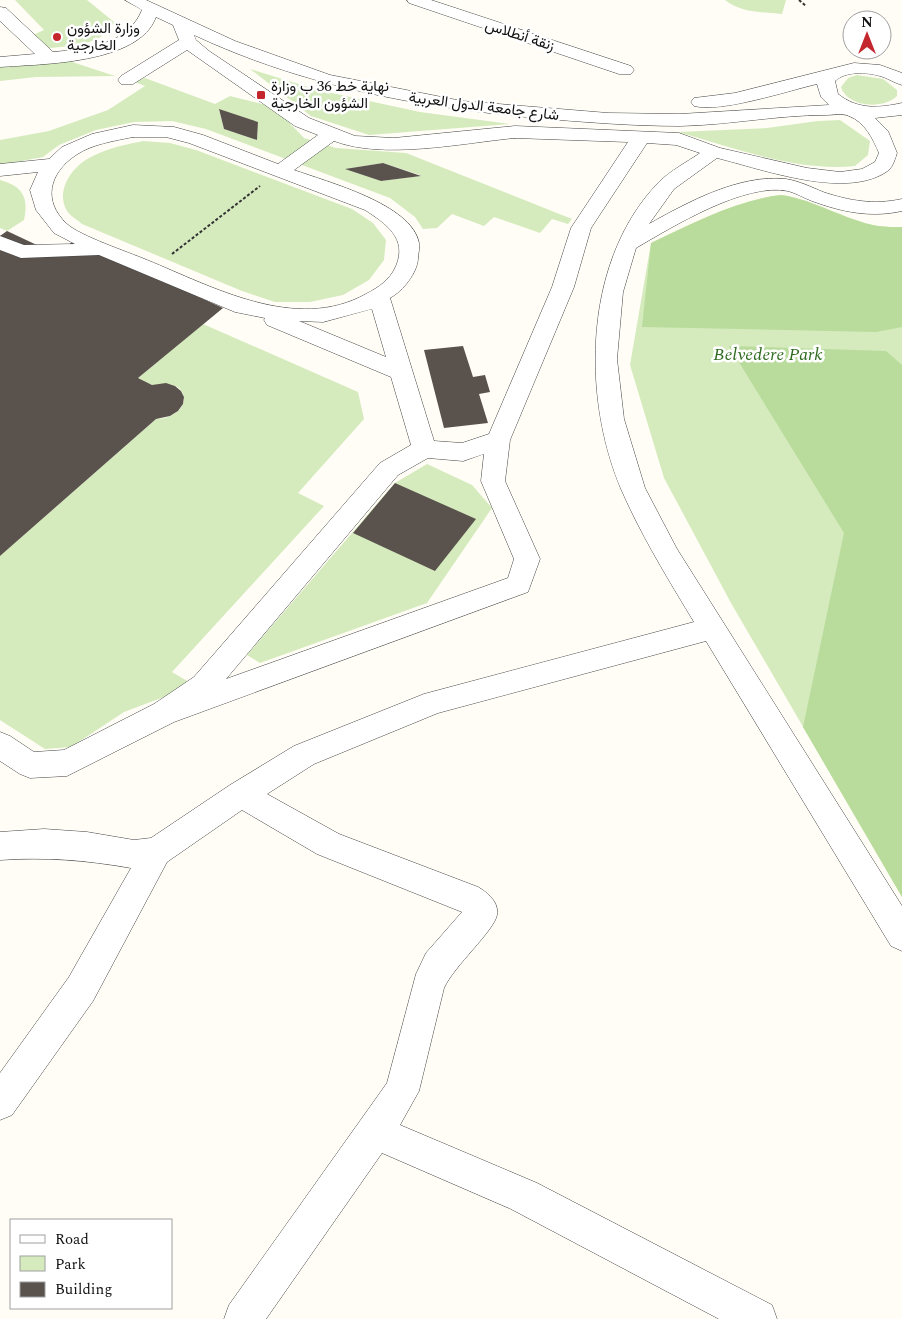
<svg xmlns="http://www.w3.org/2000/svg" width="902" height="1319" font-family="Spectral,Vazirmatn,serif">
<rect width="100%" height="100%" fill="#fffdf5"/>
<g fill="#d5ebbd" fill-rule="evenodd">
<path d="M 15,0 L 87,0 L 114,22 C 104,45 71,46 49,48 L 33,35 L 44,30 Z"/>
<path d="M 725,0 L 786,0 L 782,14 C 763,12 741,13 725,0 Z"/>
<polygon points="63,59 115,76 36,77 0,81 0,67"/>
<polygon points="250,69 318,90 420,112 510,124 369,135 311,116"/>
<path d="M 857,75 L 883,79 L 897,90 L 897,96 C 883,110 847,107 841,87 L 848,78 Z"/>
<path d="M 145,78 L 215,104 L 230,96 L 274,107 L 304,138 L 336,148 L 406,153 L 572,219 L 568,224 L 552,219 L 540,233 L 494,217 L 484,226 L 452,214 L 437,228 L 423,229 L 415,217 L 390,198 L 206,129 L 172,121 L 134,122 L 96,130 L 59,145 L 43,157 L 0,165 L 0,140 L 49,131 L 108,110 L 145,86 L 135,82 ZM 219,110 L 258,122 L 257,140 L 224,129 ZM 383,163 L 420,175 L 420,176 L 381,181 L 346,169 Z"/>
<path d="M 840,120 L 870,141 L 868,155 L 855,166 C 795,172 736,148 678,132 L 767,128 L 818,121 Z"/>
<path d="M 143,141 L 170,143 L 196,150 L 352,209 L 373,223 L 386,240 L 384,260 L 369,280 L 343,295 L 310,302 L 275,302 L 242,291 L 82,224 C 78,220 70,216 67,211 C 62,203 62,193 65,185 C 77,154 114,147 143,141 Z"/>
<path d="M 0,180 C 22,186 29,197 24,220 L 7,231 L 0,228 Z"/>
<path d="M 781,195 C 816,200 844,220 878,226 C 886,227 894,227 902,227 L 902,897 L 731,603 L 664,478 L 630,365 L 651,243 C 692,224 736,200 781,195 Z"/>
<path d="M 203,324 L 358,392 L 364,419 L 298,493 L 324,506 L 172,672 L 189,682 L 177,692 L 124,712 L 71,747 L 45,749 L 0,720 L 0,556 L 156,419 C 164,419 174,416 180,409 C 184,404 185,399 183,394 C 177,380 163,386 152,385 C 148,384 142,380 138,378 Z"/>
<polygon points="427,464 472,485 492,508 427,603 260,663 247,655 395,483"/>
</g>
<g fill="#b9dc9c">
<path d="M 781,195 C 816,200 844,220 878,226 C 886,227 894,227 902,227 L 902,327 L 876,332 L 642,327 L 651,243 C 692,224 736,200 781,195 Z"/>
<polygon points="729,346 886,351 902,365 902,897 803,727 844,533"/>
</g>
<g fill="#5a524d">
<polygon points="219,109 258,122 257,140 224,129"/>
<polygon points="383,163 421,176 381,181 345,169"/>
<polygon points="7,231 56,254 75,240 223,308 138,378 152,385 166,383 175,386 181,391 184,397 183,404 178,411 170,416 156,419 0,556 0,236"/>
<polygon points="463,346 473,377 485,375 490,392 479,394 488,423 444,428 424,350"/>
<polygon points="395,483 476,519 435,571 353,533"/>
</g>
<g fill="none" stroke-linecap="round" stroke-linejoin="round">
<g stroke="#444" stroke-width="1">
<g id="minor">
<path d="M 125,0 L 146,0 L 235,41 L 330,75 L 462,101 L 608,113 L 680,114 L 829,105 L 821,97 L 817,84 C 787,91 721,113 694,106 L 691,102 L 694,98 L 735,93 L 854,63 L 880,65 L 902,73 L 902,85 C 894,83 888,78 880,76 C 866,72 846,71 835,81 L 838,94 C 858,110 879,108 902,103 L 902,115 L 875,118 L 888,131 L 897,153 C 895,159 893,166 889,170 C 848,201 762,169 717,158 L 674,189 L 649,224 C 688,202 740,174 786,179 C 799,181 811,187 823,192 C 850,201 874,205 902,199 L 902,211 C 871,218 842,212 812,201 C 804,198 796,193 788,191 C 745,182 672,227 636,248 L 623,292 L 617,359 L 624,419 L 645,488 L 677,549 L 902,906 L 902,951 L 891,946 L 706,641 L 438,713 L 314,764 L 267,794 L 339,834 L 478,887 C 488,893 499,902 497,915 C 494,931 454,966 444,988 L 419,1091 L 400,1125 L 537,1183 L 772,1305 L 777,1319 L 719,1319 L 511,1209 L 382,1153 L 266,1319 L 224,1319 L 229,1305 L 387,1083 L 416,974 L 426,953 L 462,912 L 317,854 L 242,810 L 167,862 L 93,1001 L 12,1115 L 0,1120 L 0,1073 L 69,977 L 131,868 C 85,860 46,857 0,860 L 0,832 L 44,829 L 87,832 L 134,840 L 151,838 L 230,785 L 294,746 L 424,694 L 694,622 C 668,579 641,535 621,489 C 581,394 584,259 659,182 C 670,171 687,162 700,153 L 676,145 L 647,143 L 591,228 L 574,287 L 510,440 L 505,481 L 540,559 L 528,592 L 174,722 L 67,776 L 30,778 L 20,774 L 0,761 L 0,732 L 10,736 L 34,752 L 64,750 L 154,704 L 194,677 L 380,463 L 411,445 L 391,377 L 267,325 L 264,320 L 265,318 L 235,312 L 99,255 L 21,258 L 0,250 L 0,236 L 24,245 L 75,244 L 54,233 L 36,210 L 30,190 L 38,172 L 0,176 L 0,164 L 49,159 L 62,147 L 92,134 L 133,125 L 174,127 L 203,135 L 278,164 L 318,135 L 295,126 L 187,50 L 133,84 L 121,84 L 118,80 L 121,76 L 179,40 L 173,25 L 156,17 C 139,64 42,64 0,67 L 0,57 L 35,54 L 0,21 L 0,7 L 6,8 L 53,52 C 86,49 128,45 142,10 ZM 194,35 C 303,86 417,107 536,118 C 584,122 632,126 680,126 C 729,125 777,115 826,115 C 833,115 843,113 849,116 C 865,122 873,139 879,153 L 875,162 L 862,169 L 840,172 L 807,168 L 720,148 L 679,133 L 515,126 L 394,138 L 355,136 L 309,118 L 209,51 L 196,40 ZM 133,137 L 166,137 L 189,143 L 365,210 C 385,223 408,238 396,266 C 390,280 379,287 366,294 C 296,333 213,287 147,260 C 128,252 80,236 67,224 C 42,201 49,173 76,155 C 92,144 114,141 133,137 ZM 515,138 L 628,142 L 571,228 L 552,287 L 489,434 L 462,443 L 434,441 L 390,298 C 403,291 417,273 418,259 C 418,254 420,248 419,243 C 412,204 327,182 294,170 L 334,141 C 384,160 462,143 515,138 ZM 372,309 L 386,357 L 299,321 L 323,322 ZM 484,454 L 481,481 L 514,559 L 508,578 L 226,679 L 398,475 L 428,458 L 463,461 Z"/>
<polygon points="407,0 431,0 631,66 634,70 631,74 619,74 409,3"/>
</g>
</g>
<g stroke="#333" stroke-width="2" stroke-dasharray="3 2" stroke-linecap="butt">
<polyline points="799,0 806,6"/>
<polyline points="172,254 260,186"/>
</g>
<use href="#minor" fill="#fff" fill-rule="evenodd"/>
</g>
<g fill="#c4262e" stroke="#fff" stroke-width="2">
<circle cx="57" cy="37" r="5"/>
<rect x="256" y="90" width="10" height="10" rx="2.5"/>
</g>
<g text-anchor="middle" stroke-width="5" stroke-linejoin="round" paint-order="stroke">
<g font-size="15" fill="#111" stroke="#fff" text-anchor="start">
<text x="67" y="33">وزارة الشؤون<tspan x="67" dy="17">الخارجية</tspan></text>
<text x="271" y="91">نهاية خط 36 ب وزارة<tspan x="271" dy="17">الشؤون الخارجية</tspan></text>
</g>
<g font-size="15" fill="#111" stroke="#fff">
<text transform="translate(520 35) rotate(18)" y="5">زنقة أنطلاس</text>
<text transform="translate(484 106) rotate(7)" y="5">شارع جامعة الدول العربية</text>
</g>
<g font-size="18" font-style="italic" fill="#2f6b1f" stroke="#fff">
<text x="768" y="360">Belvedere Park</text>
</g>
</g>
<rect x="10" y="1219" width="162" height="90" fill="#ffffff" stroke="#a0a0a0"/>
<rect x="20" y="1235" width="25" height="8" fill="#ffffff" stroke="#a0a0a0"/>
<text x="55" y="1244" font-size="15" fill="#111111">Road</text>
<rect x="20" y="1256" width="25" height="15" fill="#d5ebbd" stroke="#a0a0a0"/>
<text x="55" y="1269" font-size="15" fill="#111111">Park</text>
<rect x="20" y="1282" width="25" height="15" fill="#5a524d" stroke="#a0a0a0"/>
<text x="55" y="1294" font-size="15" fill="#111111">Building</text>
<g transform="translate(867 35)"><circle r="24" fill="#ffffff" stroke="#a0a0a0"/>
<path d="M0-4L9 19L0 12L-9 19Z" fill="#c4262e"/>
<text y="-8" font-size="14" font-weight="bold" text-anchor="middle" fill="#111111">N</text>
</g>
</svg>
